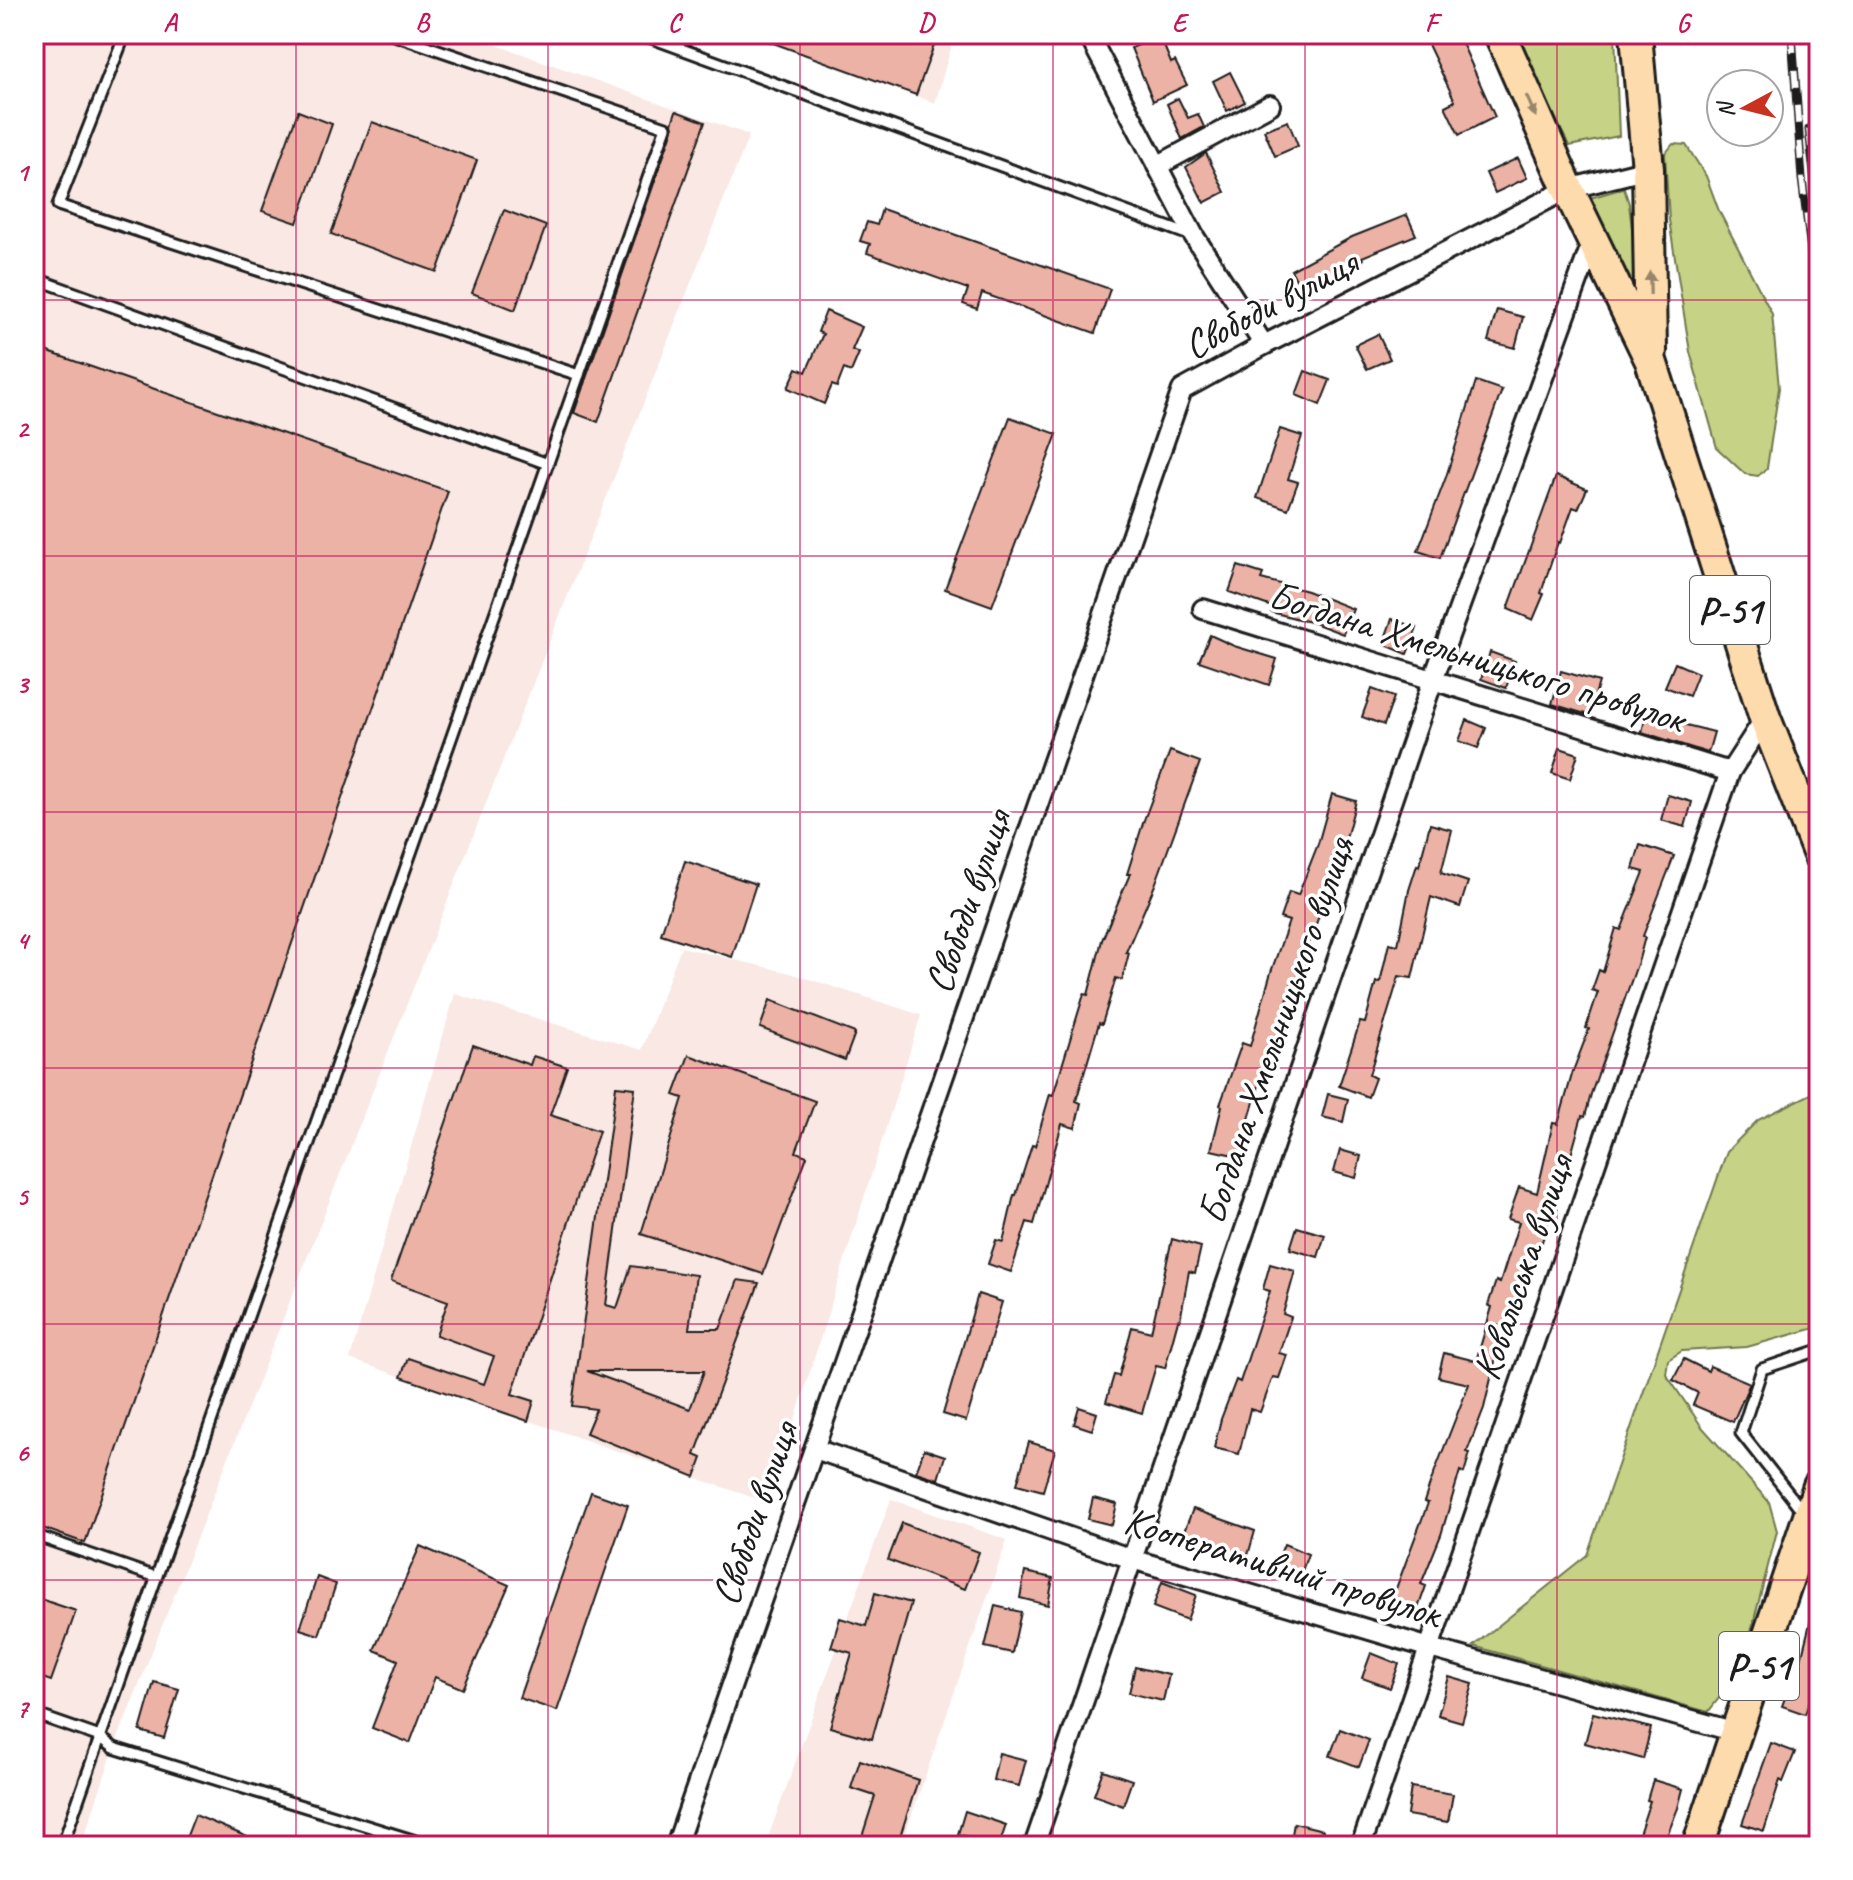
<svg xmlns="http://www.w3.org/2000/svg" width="1853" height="1880" font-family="Caveat,sans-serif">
<rect width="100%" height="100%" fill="#fff"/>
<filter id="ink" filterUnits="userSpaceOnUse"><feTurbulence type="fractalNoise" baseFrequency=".0125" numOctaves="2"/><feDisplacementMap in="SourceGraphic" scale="16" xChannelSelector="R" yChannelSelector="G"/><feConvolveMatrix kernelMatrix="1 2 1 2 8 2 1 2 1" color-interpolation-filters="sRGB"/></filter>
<g filter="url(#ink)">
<g fill="#f9e8e4">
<polygon points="34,34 466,34 749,135 114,1748 81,1846 34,1846"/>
<polygon points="747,34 955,34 935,103"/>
<polygon points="681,947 790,973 921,1015 769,1503 350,1359 455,994 642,1050"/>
<polygon points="891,1499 1007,1540 901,1846 765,1846"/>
</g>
<g fill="#c6d285" stroke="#717750" stroke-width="2">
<polygon points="1515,34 1615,34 1619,136 1569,146"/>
<polygon points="1673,144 1686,145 1706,176 1719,211 1772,314 1779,388 1767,468 1758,476 1745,474 1717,448 1690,352 1669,220 1665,154"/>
<polygon points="1624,188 1629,204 1640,293 1631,294 1590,198"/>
<polygon points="1819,1090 1819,1327 1747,1347 1682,1351 1668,1360 1666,1374 1702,1427 1769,1502 1777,1531 1741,1670 1708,1712 1473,1646 1587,1555 1727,1151 1758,1120"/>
</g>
<g fill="#ecb2a6" stroke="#1c1c1c" stroke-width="2" fill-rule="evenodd">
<polygon points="754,34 938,34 916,95 754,36"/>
<polygon points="1423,34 1458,34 1495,117 1459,135 1445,106 1455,101"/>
<polygon points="1160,36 1171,63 1175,61 1187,85 1153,101 1131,48"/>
<polygon points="1230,72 1245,102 1227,111 1213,81"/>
<polygon points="1178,98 1188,118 1198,114 1204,127 1182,139 1167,104"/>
<polygon points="298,111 332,124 297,223 262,211"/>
<polygon points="676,111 705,122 598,422 574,413 673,129 672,123"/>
<polygon points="1288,121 1298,146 1275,156 1264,130"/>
<polygon points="372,122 477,160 437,272 331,234"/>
<polygon points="1206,153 1225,192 1204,203 1186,167"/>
<polygon points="1518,158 1527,178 1495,193 1486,173"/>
<polygon points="882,209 1110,289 1095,333 982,293 977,309 963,304 968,289 867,253 870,244 860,241 867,222 877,225"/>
<polygon points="504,210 546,226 515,310 472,293"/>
<polygon points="1407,215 1416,235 1362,257 1363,260 1302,291 1291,270 1352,237"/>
<polygon points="1497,310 1523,317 1515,348 1488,341"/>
<polygon points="826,311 862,327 852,350 859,353 851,372 844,369 837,387 832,385 824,404 788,388 797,368 806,372 823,334 818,332"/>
<polygon points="1378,334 1390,359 1367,369 1355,345"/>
<polygon points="34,347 448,491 85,1543 34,1525"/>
<polygon points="1305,371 1330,380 1320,405 1296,395"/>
<polygon points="1476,381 1502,390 1440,558 1418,551 1446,477"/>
<polygon points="1010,417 1057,434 992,606 945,589"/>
<polygon points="1280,429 1302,436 1288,479 1298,482 1288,509 1257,498"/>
<polygon points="1556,476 1587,489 1578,509 1573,507 1560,543 1558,542 1541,593 1544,594 1533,620 1508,609"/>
<polygon points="1238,566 1263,574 1261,579 1307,591 1353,609 1343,634 1314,623 1271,612 1272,607 1229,592"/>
<polygon points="1392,619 1417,628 1407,654 1383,644"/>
<polygon points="1210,635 1234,646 1277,659 1269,685 1199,661"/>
<polygon points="1490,652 1515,661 1506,688 1481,679"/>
<polygon points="1675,663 1698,673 1689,696 1665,687"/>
<polygon points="1561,671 1599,682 1589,715 1552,704"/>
<polygon points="1372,689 1394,697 1384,725 1362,717"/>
<polygon points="1646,715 1714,732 1708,753 1642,732"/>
<polygon points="1467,720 1486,728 1478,748 1459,741"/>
<polygon points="1560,748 1578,754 1570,779 1552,773"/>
<polygon points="1170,751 1200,762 1155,885 1126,952 1129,953 1122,980 1116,978 1102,1024 1099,1023 1076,1101 1081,1103 1075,1128 1062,1124 1034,1224 1027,1222 1011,1272 988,1264 996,1240 1003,1242 1014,1195 1016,1195 1032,1145 1035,1146 1050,1094 1053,1095 1084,994 1088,995 1102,940 1130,874 1127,874 1144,820"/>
<polygon points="1332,794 1356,801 1344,846 1306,952 1308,953 1298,980 1293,979 1273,1055 1265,1077 1262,1075 1238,1156 1211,1150 1222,1106 1220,1105 1242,1043 1250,1046 1271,972 1289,921 1280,918 1289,892 1298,895 1318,844"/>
<polygon points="1668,795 1692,802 1685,827 1661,820"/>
<polygon points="1430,824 1452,830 1441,873 1468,882 1460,907 1431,897 1412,978 1399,976 1369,1075 1375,1078 1368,1097 1339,1086 1360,1022 1365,1023 1376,982 1380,983 1389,943 1398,945 1409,890 1417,865 1419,866"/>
<polygon points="1640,845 1674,856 1643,936 1645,937 1639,959 1591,1094 1585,1117 1582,1116 1562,1187 1560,1187 1531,1275 1528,1274 1510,1322 1503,1350 1498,1349 1484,1408 1467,1452 1470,1453 1464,1473 1460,1471 1441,1535 1421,1584 1426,1586 1417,1611 1391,1602 1428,1503 1424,1502 1431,1481 1469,1384 1438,1377 1444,1353 1476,1361 1492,1307 1488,1305 1496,1281 1500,1283 1519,1222 1508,1219 1519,1187 1537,1193 1553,1123 1558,1124 1573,1071 1589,1029 1586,1028 1598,992 1592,990 1599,970 1603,972 1616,928 1621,930 1644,872 1633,869"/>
<polygon points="685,861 756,884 732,957 661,934"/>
<polygon points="770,1000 855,1033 845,1060 760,1028"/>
<polygon points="473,1045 530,1065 533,1056 567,1067 550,1115 599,1131 512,1394 534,1401 528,1421 401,1377 408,1358 484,1384 494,1356 436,1335 448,1301 391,1281"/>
<polygon points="689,1055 815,1101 796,1152 807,1156 763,1274 641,1234 683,1098 674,1095"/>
<path d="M 616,1086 L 635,1088 L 606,1305 L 617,1308 L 631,1266 L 696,1275 L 689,1329 L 720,1329 L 738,1280 L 759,1283 L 695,1455 L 702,1458 L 695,1477 L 586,1433 L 596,1409 L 572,1406 ZM 587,1371 L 704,1371 L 690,1409 Z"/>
<polygon points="1328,1094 1348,1099 1343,1122 1322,1117"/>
<polygon points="1340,1150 1361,1156 1356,1178 1334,1172"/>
<polygon points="1297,1227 1325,1235 1318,1257 1290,1249"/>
<polygon points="1172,1239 1201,1247 1195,1273 1189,1271 1180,1321 1178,1320 1165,1368 1156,1366 1142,1413 1106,1402 1114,1375 1119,1376 1132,1327 1151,1332"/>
<polygon points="1270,1264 1295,1271 1283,1314 1291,1317 1279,1353 1287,1355 1279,1378 1273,1377 1260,1412 1250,1409 1239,1454 1214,1448 1221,1419 1236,1380 1240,1382 1270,1291 1263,1289"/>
<polygon points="978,1294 1002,1302 966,1421 943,1414"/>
<polygon points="1684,1359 1708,1371 1710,1366 1750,1383 1733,1422 1693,1405 1698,1393 1673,1380"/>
<polygon points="1079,1407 1097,1413 1092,1430 1074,1424"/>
<polygon points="1029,1442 1055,1450 1043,1491 1017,1484"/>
<polygon points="924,1449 945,1456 938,1479 916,1472"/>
<polygon points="591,1492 628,1505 557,1711 519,1698"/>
<polygon points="1093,1498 1117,1504 1112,1525 1088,1519"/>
<polygon points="1193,1509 1255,1531 1246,1562 1181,1539"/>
<polygon points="902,1523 979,1552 965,1589 888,1560"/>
<polygon points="1284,1544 1308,1554 1298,1582 1273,1572"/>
<polygon points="420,1546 509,1585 463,1689 435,1677 410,1743 372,1728 398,1660 374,1650"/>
<polygon points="1025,1572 1053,1578 1048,1605 1020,1598"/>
<polygon points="317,1577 336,1584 319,1635 300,1629"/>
<polygon points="1162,1582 1196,1595 1187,1620 1153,1607"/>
<polygon points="875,1593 911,1603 872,1739 830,1727 852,1653 831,1647 840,1618 866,1626"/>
<polygon points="34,1597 76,1611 51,1681 34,1675"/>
<polygon points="995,1606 1021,1612 1012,1653 985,1647"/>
<polygon points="1813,1611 1819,1612 1819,1675 1805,1714 1782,1706 1792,1679 1796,1680"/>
<polygon points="1371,1653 1399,1664 1390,1688 1362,1678"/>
<polygon points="1135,1667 1169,1675 1163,1701 1129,1693"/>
<polygon points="1449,1677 1473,1684 1462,1722 1438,1715"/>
<polygon points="154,1682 179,1689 164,1738 140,1731"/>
<polygon points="1593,1713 1651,1728 1643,1759 1585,1743"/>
<polygon points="1340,1729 1369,1740 1359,1767 1330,1756"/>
<polygon points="1771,1743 1795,1752 1783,1782 1780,1780 1764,1831 1742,1824"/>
<polygon points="999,1753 1026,1760 1019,1786 993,1780"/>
<polygon points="860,1760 918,1780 897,1846 859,1846 875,1796 851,1788"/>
<polygon points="1103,1770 1132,1780 1123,1806 1094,1795"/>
<polygon points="1653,1780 1683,1789 1678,1808 1663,1846 1635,1846 1650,1801 1647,1800"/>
<polygon points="1411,1787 1453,1794 1448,1822 1407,1815"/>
<polygon points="965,1811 1006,1825 999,1846 958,1834"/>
<polygon points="195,1815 269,1846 183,1846"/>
<polygon points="1294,1823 1323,1830 1320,1846 1290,1846"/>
</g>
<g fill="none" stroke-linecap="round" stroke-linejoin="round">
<g stroke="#1c1c1c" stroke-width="15">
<g id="service">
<polyline points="125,34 58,205 579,375"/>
<polyline points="646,36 1192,236"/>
<polyline points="34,278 548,464"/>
<polyline points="1804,1513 1741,1433 1762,1369 1819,1350"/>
<polyline points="34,1535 156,1577"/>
<polyline points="34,1714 100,1737 114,1748 432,1846"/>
<polyline points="34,1841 49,1846"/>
<polyline points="62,1846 666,127 391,34"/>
</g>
</g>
<g stroke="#1c1c1c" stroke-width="24">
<g id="minor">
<polyline points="1088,34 1194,236 1264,345"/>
<polyline points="1157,166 1270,105"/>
<polyline points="1203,609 1730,772"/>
<polyline points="815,1449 1132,1559 1430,1648 1736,1732"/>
<polyline points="676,1846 1182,390 1264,345 1568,189 1648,169"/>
<polyline points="1034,1846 1433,680 1593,240"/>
<polyline points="1361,1846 1730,772 1765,718"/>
</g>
</g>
<g stroke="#1c1c1c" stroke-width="36">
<g id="primary">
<polyline points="1500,34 1568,189 1651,361 1765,718 1819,855"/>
<polyline points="1636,34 1648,169 1651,351"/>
<polyline points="1698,1846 1819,1486"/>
</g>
</g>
<use href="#service" stroke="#fff" stroke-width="9"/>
<use href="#minor" stroke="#fff" stroke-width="18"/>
<use href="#primary" stroke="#fedbac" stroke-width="30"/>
<g stroke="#1c1c1c" stroke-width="9">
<g id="rail">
<polyline points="1792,34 1802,179 1819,314"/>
<polyline points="1809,129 1819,217"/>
</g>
</g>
<use href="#rail" stroke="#fff" stroke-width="6" stroke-dasharray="18" stroke-linecap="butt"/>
</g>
<defs><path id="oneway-solid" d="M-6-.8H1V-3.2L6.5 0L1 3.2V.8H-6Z" transform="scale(2)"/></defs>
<g fill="#98856b">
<use href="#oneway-solid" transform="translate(1531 106) rotate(66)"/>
<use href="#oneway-solid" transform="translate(1650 283) rotate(-91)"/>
</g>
</g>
<path fill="none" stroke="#c2185b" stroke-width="2" stroke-opacity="0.55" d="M 296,34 L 296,1846M 548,34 L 548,1846M 800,34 L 800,1846M 1053,34 L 1053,1846M 1305,34 L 1305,1846M 1557,34 L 1557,1846M 34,300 L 1819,300M 34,556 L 1819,556M 34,812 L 1819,812M 34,1068 L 1819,1068M 34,1324 L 1819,1324M 34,1580 L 1819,1580"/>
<g text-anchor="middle" stroke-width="7" stroke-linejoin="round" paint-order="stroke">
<g fill="#fff" stroke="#606060" stroke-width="2">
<rect x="1690" y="576" width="80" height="68" rx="6"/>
<rect x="1719" y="1632" width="80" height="68" rx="6"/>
</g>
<g font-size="38" font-weight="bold" fill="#1c1c1c">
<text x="1730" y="623">Р-51</text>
<text x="1759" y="1679">Р-51</text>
</g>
<g font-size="40" fill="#1c1c1c" stroke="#fff">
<text transform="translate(1270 303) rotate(-28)" y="14">Свободи вулиця</text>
<text transform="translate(1477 656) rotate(17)" y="14">Богдана Хмельницького провулок</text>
<text transform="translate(967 901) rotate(-71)" y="14">Свободи вулиця</text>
<text transform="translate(1275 1030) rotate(-71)" y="14">Богдана Хмельницького вулиця</text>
<text transform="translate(1522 1267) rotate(-71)" y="14">Ковальська вулиця</text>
<text transform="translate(754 1513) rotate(-71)" y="14">Свободи вулиця</text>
<text transform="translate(1283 1566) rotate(17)" y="14">Кооперативний провулок</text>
</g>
</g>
<rect width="1853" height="1880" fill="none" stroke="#fff" stroke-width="88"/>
<g transform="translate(1745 108) rotate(263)"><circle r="38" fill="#ffffff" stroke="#a4a4a4" stroke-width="2"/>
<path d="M0-6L14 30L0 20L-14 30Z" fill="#c8321e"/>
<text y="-12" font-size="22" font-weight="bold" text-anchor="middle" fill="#1c1c1c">N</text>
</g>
<rect x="44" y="44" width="1765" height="1792" fill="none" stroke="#c2185b" stroke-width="3"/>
<g font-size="26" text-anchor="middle" font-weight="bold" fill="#c2185b">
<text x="170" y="31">A</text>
<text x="422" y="31">B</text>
<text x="674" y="31">C</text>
<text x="926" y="31">D</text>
<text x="1179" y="31">E</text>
<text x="1431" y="31">F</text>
<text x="1683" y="31">G</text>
<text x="22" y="181">1</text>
<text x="22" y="437">2</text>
<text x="22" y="693">3</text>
<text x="22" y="949">4</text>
<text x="22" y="1205">5</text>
<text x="22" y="1461">6</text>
<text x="22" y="1717">7</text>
</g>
</svg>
